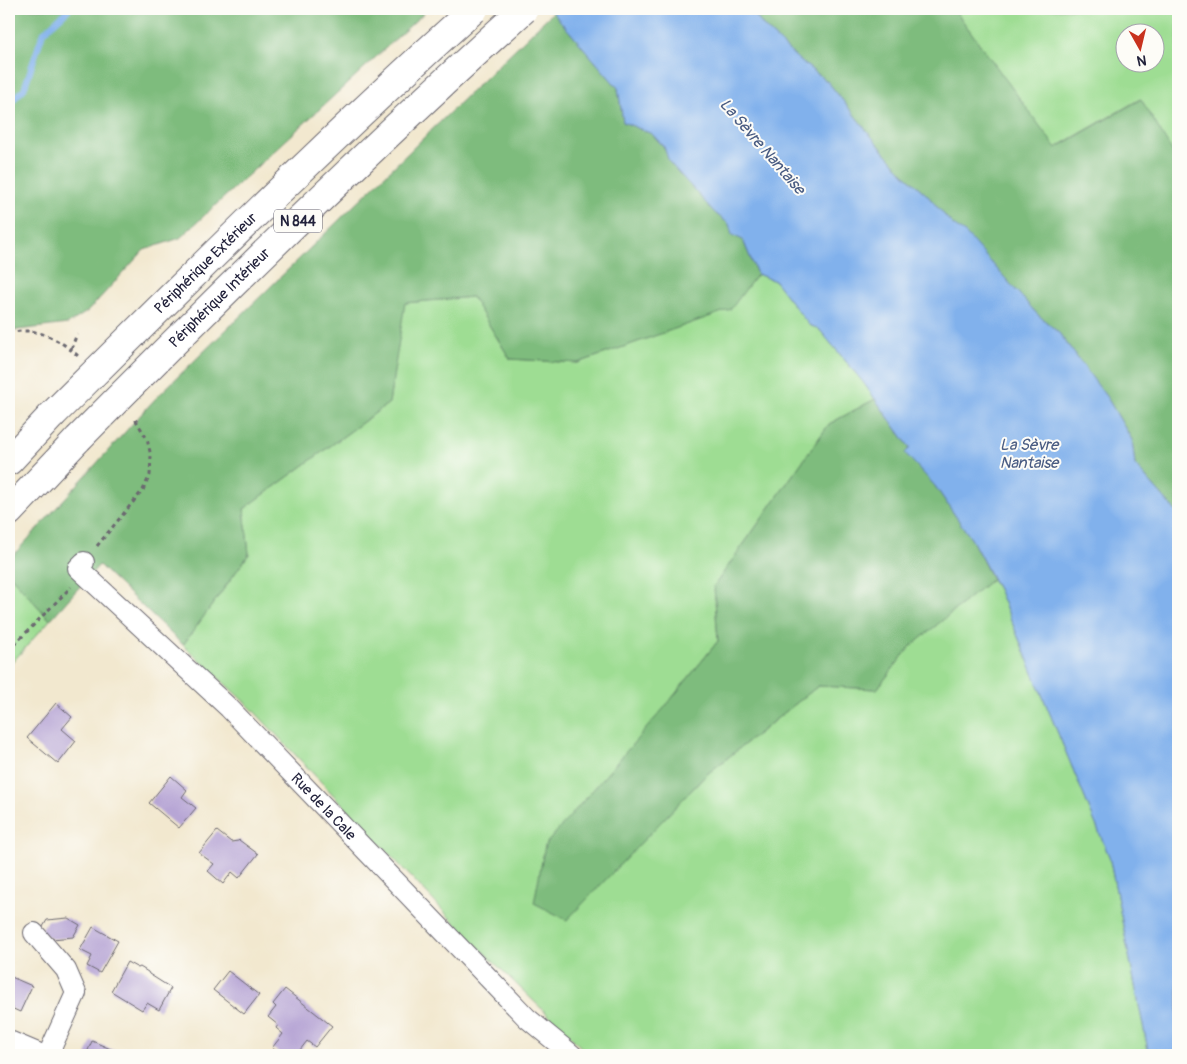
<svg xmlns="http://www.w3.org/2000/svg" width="1187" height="1064" font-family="Pangolin,sans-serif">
<rect width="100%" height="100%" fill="#fdfcf7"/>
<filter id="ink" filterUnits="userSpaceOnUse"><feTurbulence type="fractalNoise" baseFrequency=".02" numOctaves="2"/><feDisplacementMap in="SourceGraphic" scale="10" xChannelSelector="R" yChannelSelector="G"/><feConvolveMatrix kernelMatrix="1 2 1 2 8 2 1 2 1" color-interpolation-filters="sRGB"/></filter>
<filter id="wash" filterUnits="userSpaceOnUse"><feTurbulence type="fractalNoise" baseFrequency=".0096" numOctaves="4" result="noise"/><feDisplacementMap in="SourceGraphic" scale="20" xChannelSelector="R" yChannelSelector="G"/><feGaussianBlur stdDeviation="1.12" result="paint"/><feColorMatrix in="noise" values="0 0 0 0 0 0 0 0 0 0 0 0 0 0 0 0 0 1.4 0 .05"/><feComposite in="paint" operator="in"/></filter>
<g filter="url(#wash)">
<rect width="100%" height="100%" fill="#f2e8cf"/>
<g fill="#9edd93" stroke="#608067" fill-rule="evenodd">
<path d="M 954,9 L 1178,9 L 1178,161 L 1140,99 L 1055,148 ZM 1124,32 L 1154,32 L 1154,62 L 1124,62 Z"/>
<polygon points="757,274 775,281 809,325 819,329 863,382 875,399 829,424 714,586 718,641 664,708 567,919 706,775 818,686 877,689 909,648 992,579 999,591 1109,856 1149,1055 589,1055 467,936 251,708 183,645 249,554 244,509 389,403 404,303 472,297 510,359 578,363 730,309"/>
<polygon points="9,574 50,620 9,666"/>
</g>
<g fill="#7ebc7d" stroke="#506f5c">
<polygon points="9,9 428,9 180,238 144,250 88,311 68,324 9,331"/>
<polygon points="750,9 954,9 1056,148 1141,99 1178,161 1178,514 1135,465 1132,440 1108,399 1059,333 1037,314 966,235 952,224 927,195 905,175 875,141 828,82 799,60 764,27"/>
<polygon points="553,12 618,88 623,122 652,134 664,147 670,162 715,213 729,224 743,240 757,274 731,309 578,363 510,359 472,297 405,303 389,403 244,509 249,554 183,645 99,565 50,620 9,574 9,560 155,399"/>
<polygon points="875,399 910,448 906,453 935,486 972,540 992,579 909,648 877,689 818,686 706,775 567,920 534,903 545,845 664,708 718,641 714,586 829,424"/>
</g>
<polygon fill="#81b1ec" stroke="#526a94" points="550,9 750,9 764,27 799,60 828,82 875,141 905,175 927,195 952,224 966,234 1037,314 1059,333 1108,399 1132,440 1135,465 1178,514 1178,1055 1149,1055 1109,856 999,591 972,540 935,486 905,453 910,448 863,382 819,329 809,325 775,281 757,274 743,240 732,235 729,224 715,213 669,162 664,147 652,134 623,122 618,88"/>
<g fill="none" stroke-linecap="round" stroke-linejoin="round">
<polyline stroke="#81b1ec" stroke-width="6" points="9,104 24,89 43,33 69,9"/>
</g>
<g id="blocks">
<g fill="#b7a6d5">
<polygon points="56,703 72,717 62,729 76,741 58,764 27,738"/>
<polygon points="171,776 187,790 182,797 196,808 179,828 149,803"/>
<polygon points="217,831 231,842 238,841 239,840 258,854 239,878 232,872 223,884 208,871 214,864 199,853"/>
<polygon points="68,918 80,925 73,937 52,939 40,932 47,920"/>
<polygon points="93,927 118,941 100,973 87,966 92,956 80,950"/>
<polygon points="127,962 138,968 140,967 148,972 149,974 171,988 159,1010 147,1003 142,1010 111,991"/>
<polygon points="228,971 259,995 244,1014 213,990"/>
<polygon points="9,976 32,986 20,1012 9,1007"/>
<polygon points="285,989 332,1026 315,1047 307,1041 296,1055 282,1055 272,1048 283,1034 276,1028 278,1025 268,1017 276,1007 273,1004"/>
<polygon points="92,1041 120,1053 119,1055 86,1055"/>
</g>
</g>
</g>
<g filter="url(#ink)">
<use href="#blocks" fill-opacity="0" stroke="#6b676f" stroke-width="1"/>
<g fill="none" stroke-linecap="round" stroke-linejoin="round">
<g stroke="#6b676f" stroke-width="22">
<g id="minor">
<path id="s1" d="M 84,562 L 78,568 L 229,708 L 527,1018 L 572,1055"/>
<polyline points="34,933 66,970 76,993 48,1055"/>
<polyline points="9,1041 42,1055"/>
</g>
</g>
<g stroke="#6b676f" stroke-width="30">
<g id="trunk">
<polyline points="9,461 52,415"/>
<polyline points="9,512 78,439"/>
</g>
</g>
<g stroke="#6b676f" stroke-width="3" stroke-dasharray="4 4" stroke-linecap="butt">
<path d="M 9,334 C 32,324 61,340 78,356"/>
<polyline points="71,349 77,334"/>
<polyline points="97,546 143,490 150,475 151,456 147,439 134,417"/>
<polyline points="9,650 71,587"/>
</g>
<use href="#minor" stroke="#fff" stroke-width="20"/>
<use href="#trunk" stroke="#fff" stroke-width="28"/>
<g stroke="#6b676f" stroke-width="30" stroke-linecap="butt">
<g id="trunk-bridge">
<path id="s2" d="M 52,415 C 191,277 329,139 474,9"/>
<path id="s3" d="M 78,439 C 223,292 371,147 524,9"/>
</g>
</g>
<use href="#trunk-bridge" stroke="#fff" stroke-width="28"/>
</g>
</g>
<g text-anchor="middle" stroke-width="4" stroke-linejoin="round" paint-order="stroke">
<rect fill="#fdfcf7" stroke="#646373" stroke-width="1" x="274" y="209.5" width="48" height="23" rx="4"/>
<g font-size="14" font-weight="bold" fill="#22223b">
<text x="298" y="226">N 844</text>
</g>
<g font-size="15" fill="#22223b" stroke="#fdfcf7">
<text dy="5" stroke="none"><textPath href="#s2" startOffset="216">Périphérique Extérieur</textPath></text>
<text dy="5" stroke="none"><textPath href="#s3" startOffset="200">Périphérique Intérieur</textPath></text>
<text dy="5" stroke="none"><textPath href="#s1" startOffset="351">Rue de la Cale</textPath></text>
</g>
<g font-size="16" font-style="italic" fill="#485b82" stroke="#fdfcf7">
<text transform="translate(763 146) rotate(49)" y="6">La Sèvre Nantaise</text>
<text x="1029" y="450">La Sèvre<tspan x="1029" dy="18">Nantaise</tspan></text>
</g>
</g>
<rect width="1187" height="1064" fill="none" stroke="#fdfcf7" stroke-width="30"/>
<g transform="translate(1140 48) rotate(172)"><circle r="24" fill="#fdfcf7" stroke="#a5a5ac"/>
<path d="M0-4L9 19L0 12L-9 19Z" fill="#c8321e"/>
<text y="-8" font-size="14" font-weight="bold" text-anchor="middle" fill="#22223b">N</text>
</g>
</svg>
